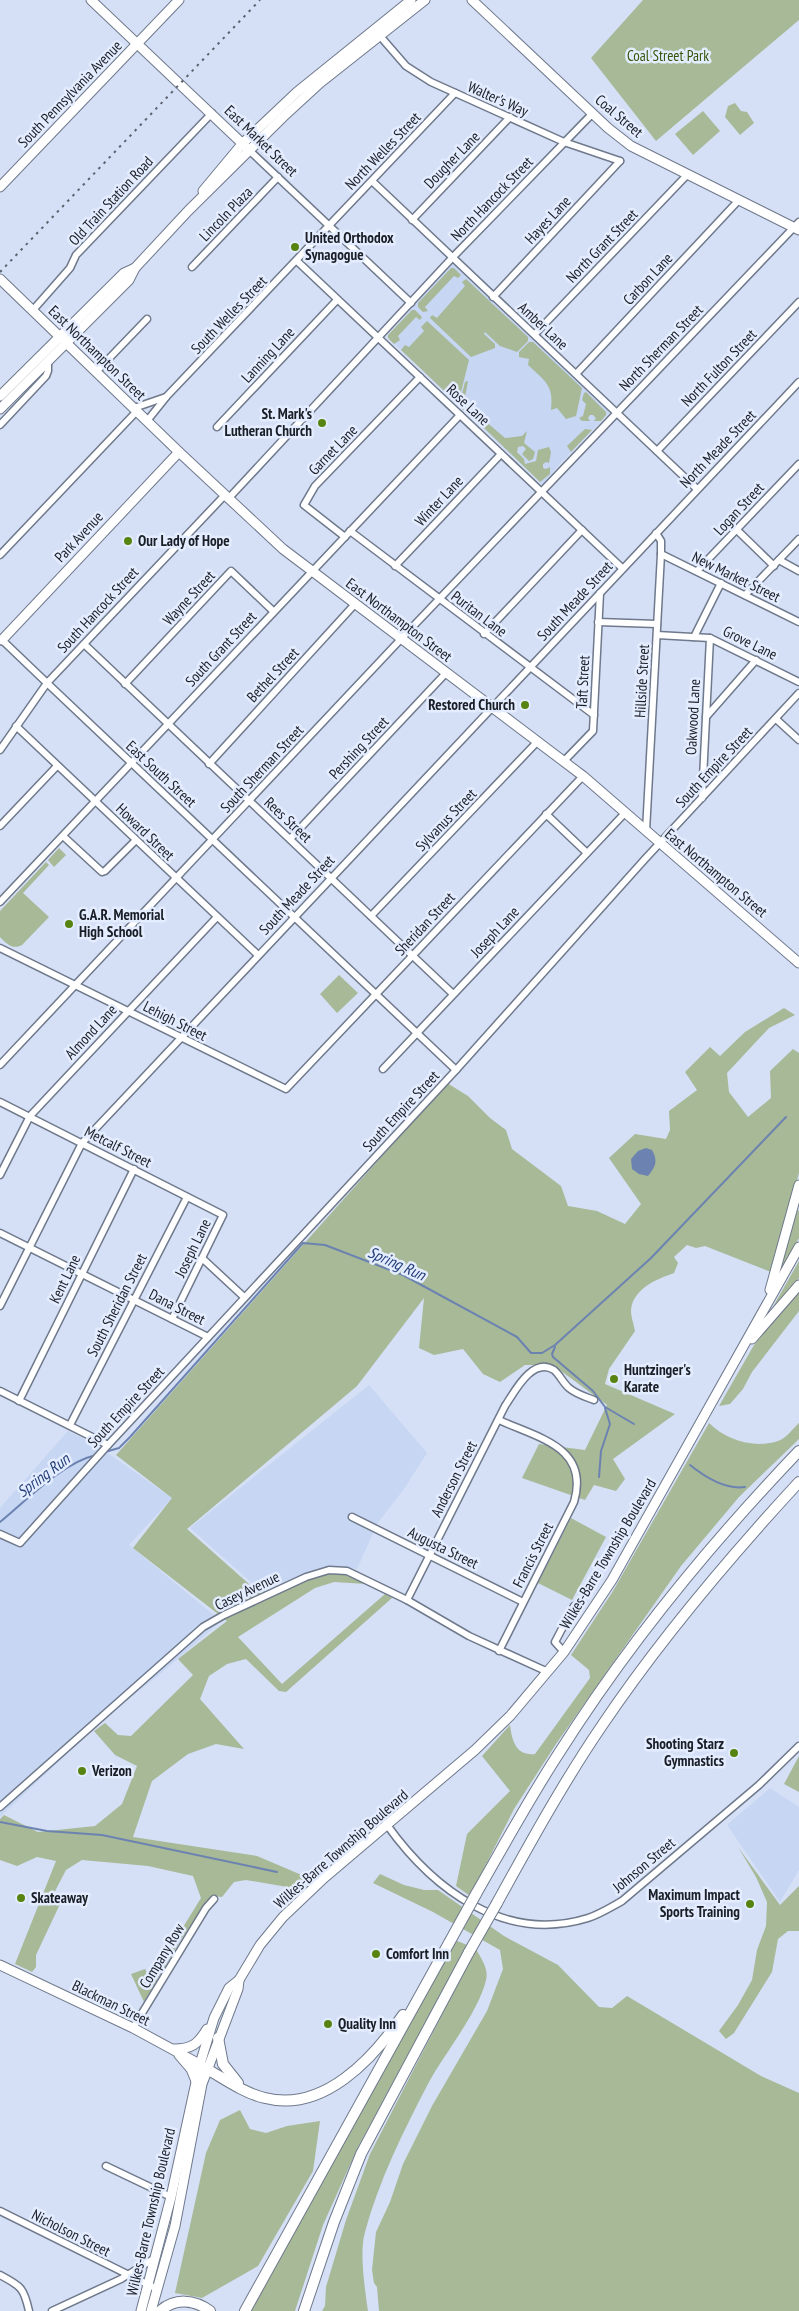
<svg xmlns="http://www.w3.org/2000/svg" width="799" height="2311" font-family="'PT Sans Narrow',sans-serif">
<rect width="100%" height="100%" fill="#d5e0f6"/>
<g fill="#c7d6f2">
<polygon points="454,259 612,410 558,466 543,485 387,337"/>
<polygon points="369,1385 427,1453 404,1489 377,1524 357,1569 329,1566 260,1590 190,1528"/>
<polygon points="68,1431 99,1447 172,1498 129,1545 221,1621 160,1674 107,1716 0,1817 0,1508"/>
<polygon points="770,1788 799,1807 799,1870 780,1902 727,1825"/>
</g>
<g fill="#a7b997">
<polygon points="643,0 799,0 799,20 656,141 591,58"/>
<polygon points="735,103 741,111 747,112 754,123 740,135 725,117 728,106"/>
<polygon points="703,111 720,131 693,155 675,134"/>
<polygon points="451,268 454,268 461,275 458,278 454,276 425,307 428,311 423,312 418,307 418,303"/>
<polygon points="466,279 528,337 528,341 517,352 500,346 485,332 484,334 495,344 495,348 471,357 430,318 432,315 437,318 465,286 462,282"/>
<polygon points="412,310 415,310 422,317 420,320 416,317 398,336 400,340 394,344 388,338 388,335"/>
<polygon points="427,321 469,360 458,404 401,350 405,345 409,347 424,331 421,327"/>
<path d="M 529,342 L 533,342 L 582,388 L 576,416 L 566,419 L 557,408 L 551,410 C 554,385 545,381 528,365 L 529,359 L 519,357 L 519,352 Z"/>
<polygon points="468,381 464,402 467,408 468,407 478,413 477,419 474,420 459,406 465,382"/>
<polygon points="586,392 606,412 606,415 601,421 594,421 596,418 593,415 590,415 588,418 590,421 582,421 579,418 583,416 586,404 582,400 584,393"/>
<polygon points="484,420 505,438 522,436 527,431 524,443 535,452 533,459 529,461 522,454 526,449 523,446 518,447 517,452 524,459 525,464 536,461 538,450 549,447 551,452 549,463 546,462 543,464 543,468 546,469 550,467 550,474 540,482 483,427"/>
<polygon points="585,429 592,430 571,452 567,446"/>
<polygon points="59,848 66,855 54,867 48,860"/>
<path d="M 46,862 L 49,865 L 23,893 L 49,917 L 22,945 C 12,950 7,944 0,937 L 0,911 Z"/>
<polygon points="339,975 358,993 337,1013 320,994"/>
<path d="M 784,1008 L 795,1015 L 769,1028 L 727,1073 L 729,1092 L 748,1117 L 771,1098 L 770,1071 L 793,1049 L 799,1053 L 799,1173 L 771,1272 L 705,1246 L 696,1248 L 687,1245 L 674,1257 L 678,1263 L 674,1273 C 657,1279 632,1289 631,1311 C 631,1317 634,1325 635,1331 L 609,1369 L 605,1384 L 675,1414 L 613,1459 L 625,1479 L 616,1491 L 594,1485 L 585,1500 L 522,1478 L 539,1444 L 585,1450 L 607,1405 L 553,1365 L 525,1365 L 500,1382 L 483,1374 L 463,1349 L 434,1355 L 419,1348 L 424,1298 L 357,1386 L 187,1529 L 259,1593 L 328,1573 L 343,1574 L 366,1584 L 334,1582 L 315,1588 L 238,1637 L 282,1684 L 385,1594 L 392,1598 L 286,1692 L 279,1691 L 246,1659 L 227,1664 L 209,1676 L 200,1699 L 244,1749 L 216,1744 L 188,1754 L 152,1781 L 133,1837 L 257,1856 L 311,1879 L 299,1889 L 246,1880 L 234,1882 L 222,1897 L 211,1896 L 180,1941 L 144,2002 L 131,1974 L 145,1969 L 148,1975 L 161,1963 L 201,1898 L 193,1876 L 148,1866 L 82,1860 L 66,1870 L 52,1897 L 60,1904 L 36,1955 L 36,1967 L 32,1972 L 15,1964 L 56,1861 L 37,1857 L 17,1866 L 0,1860 L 0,1819 L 4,1815 L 38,1832 L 95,1826 L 122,1804 L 137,1766 L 115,1755 L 94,1731 L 105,1723 L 118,1735 L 131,1736 L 193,1675 L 178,1659 L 227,1621 L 133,1548 L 172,1498 L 116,1455 L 447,1083 L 468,1096 L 490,1118 L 506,1130 L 512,1149 L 561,1186 L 568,1206 L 597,1211 L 625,1224 L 641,1204 L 609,1158 L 635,1134 L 666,1139 L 670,1130 L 669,1111 L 697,1090 L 685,1072 L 710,1047 L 720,1056 L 745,1032 Z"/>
<polygon points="795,1209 799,1211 799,1238 777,1278"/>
<polygon points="799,1261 799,1278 770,1312"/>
<polygon points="799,1291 799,1311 752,1372 743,1389 730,1404 719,1406 754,1345"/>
<path d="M 709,1423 C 726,1440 755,1449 778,1441 C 786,1439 793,1428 799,1423 L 799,1439 L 739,1497 L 681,1566 L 556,1744 L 514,1809 L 470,1896 L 456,1886 L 467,1834 L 510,1791 L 482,1756 L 510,1725 C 512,1741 516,1756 535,1754 L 590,1678 L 589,1670 L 571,1655 L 613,1591 Z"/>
<polygon points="571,1518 606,1537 572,1600 538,1583"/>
<polygon points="799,1756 799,1792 784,1784"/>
<polygon points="738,1847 780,1905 799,1886 799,1931 788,1931 778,1939 772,1972 734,2033 726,2039 719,2031 738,2005 752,1980 757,1950 766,1926 767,1902 756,1877"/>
<polygon points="380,1874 404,1885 424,1890 438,1890 504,1936 558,1965 599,2007 612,2008 627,1996 761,2076 799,2093 799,2311 379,2311 377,2287 374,2283 372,2270 376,2232 390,2202 403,2164 432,2106 487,2011 503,1969 500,1950 433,1912 373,1883"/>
<polygon points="455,1940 467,1945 358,2147 323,2225 295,2311 250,2311"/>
<path d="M 476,1949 C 481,1958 489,1969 486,1980 C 479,2011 445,2053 429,2082 C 404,2130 379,2180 365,2232 C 359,2252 365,2290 368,2311 L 322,2311 L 325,2306 L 326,2287 L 346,2220 L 370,2154 Z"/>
<polygon points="240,2110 250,2129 266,2133 287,2126 320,2121 313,2171 258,2266 202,2298 175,2293 206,2153 220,2120"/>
</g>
<path fill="#6c83b1" d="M 646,1148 L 652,1150 C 658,1161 656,1166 648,1176 L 639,1174 L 632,1169 L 631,1159 L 638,1151 Z"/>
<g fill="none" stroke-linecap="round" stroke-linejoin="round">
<g stroke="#6c83b1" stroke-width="2">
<polyline points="555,1347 552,1354 553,1357 593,1391 605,1407 634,1424"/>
<polyline points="105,1452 119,1448 130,1437 303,1243 325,1245 403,1275 517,1337 531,1353 542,1353 555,1345 651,1258 786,1117"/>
<path d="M 690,1465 C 705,1477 725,1490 745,1487"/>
<polyline points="599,1477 601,1451 610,1424 605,1408"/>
<path d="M 0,1522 C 27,1500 62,1463 96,1455"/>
<polyline points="0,1822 47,1831 102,1835 277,1872"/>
</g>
<g stroke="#6f798c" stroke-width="9">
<g id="minor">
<polyline points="380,36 406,66 431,82 564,142 620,161"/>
<polyline points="250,151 411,303"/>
<polyline points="372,181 697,489"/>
<polyline points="412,220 510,117"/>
<polyline points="297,261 622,568"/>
<polyline points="192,267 278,177"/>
<polyline points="493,297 620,161"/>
<polyline points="33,310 70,268 76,255 212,113"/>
<polyline points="535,334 687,175"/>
<polyline points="96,372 147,319"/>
<polyline points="576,374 738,201"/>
<polyline points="134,408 166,397"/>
<polyline points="147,421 167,396 455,93"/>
<polyline points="0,425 46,376 48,371 48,362"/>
<polyline points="217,427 337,300"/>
<polyline points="657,451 799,302"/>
<polyline points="228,499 452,258 593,113"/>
<polyline points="737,530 774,566"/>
<polyline points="350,531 594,715"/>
<polyline points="345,537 304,505 315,486 420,377"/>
<polyline points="661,554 799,622"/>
<polyline points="0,555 137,411"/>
<polyline points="779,560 799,571"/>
<polyline points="395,566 501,454"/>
<polyline points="697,571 799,464"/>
<polyline points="745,595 799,539"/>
<polyline points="598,622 657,624"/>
<polyline points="484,634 582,530"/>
<polyline points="657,635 710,638 799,682"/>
<polyline points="694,637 721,583"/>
<polyline points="0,641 2,640 47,683 456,1070"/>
<polyline points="84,644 453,994"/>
<polyline points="125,684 231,571 273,611"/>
<polyline points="706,717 756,660"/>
<polyline points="776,719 799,740"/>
<polyline points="16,726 258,955"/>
<polyline points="0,750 47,683 224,496"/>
<polyline points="564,761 593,731 600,593"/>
<polyline points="209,764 355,604"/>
<polyline points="702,798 710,638"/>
<polyline points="546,814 587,853"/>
<polyline points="0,826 57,766"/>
<polyline points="646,831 661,554 661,541 656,533"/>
<polyline points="63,836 102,872 105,871 135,841"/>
<polyline points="290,839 446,673"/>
<polyline points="0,902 460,415"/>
<polyline points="371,916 538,741"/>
<polyline points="0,948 286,1089 583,776"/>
<polyline points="0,1065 401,639 799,222"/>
<polyline points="383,1069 625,813"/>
<polyline points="0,1102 223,1215 172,1319"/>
<polyline points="0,1175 30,1116 217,917"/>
<polyline points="0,1233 208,1337"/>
<polyline points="203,1259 244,1297"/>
<polyline points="0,1306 82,1143 799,382"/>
<polyline points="0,1391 108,1445"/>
<polyline points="19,1401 134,1169"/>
<path d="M 499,1420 C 538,1438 590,1447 574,1502 L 499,1651"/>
<polyline points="70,1425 187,1197"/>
<polyline points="352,1517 523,1602"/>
<polyline points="0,1534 20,1543 108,1445 456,1070 645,859 799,693"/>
<path d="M 407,1600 L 505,1406 C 514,1393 532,1356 554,1370 C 560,1375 563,1383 569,1388 C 576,1394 586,1397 594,1400"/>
<polyline points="564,1652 555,1642 574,1606"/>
<polyline points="0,1807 203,1627 224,1615 306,1577 329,1570 347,1571 407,1600 469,1636 548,1672"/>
<path d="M 387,1825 C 433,1889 504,1944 588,1918 C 600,1914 611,1907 622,1901 L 759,1785 L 799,1746"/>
<polyline points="133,2028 206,1908 214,1899"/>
<polyline points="106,2166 171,2197"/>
<polyline points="0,2211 157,2289"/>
<path d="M 0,2275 C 21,2286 24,2288 29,2311"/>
<polyline points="52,2311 121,2279 155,2258"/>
</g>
</g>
<g stroke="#6f798c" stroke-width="11">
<g id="major">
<polyline points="91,0 246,147"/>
<polyline points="472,0 608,128 631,146 799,230"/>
<polyline points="0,187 179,0"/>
<polyline points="203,191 243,143 297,92 411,0"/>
<polyline points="0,279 179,452 283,549 583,776 799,963"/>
<polyline points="0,396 124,273 135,268"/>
<polyline points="0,409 129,280 135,268 188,211 283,117 320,83 425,0"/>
<polyline points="2,640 179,452"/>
<polyline points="770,1290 799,1185"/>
<polyline points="752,1339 799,1285"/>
<polyline points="0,1965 133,2028 203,2066"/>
<path d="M 174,2049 C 192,2049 198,2044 207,2029"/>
<polyline points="179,2055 191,2069 196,2081"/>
<polyline points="141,2311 171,2197 200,2064 214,2018 229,1988 239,1980 260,1945 283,1917 324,1878 475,1750 510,1716 564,1652 612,1580 799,1247"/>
<polyline points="151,2311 175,2226 202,2084 238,1989 239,1980"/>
</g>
</g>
<g stroke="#6f798c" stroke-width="12">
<g id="highway">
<path d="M 476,1894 C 503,1847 529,1799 559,1753 C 628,1644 710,1544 799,1451"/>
<path d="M 497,1903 C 530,1843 563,1783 601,1727 C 660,1639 728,1559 799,1482"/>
<polyline points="218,2038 223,2064 238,2083"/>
<path d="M 207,2069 C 226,2080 244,2093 265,2098 C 323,2113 373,2059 403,2015"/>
<path d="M 160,2311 C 175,2298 194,2299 210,2311"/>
<polyline points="245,2311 449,1943"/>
<polyline points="304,2311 334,2222 361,2154 469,1952"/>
</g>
</g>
<use href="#minor" stroke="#fff" stroke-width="6"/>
<use href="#major" stroke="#fff" stroke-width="9"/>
<use href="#highway" stroke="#fff" stroke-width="10"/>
<polyline stroke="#5b626e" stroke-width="2" stroke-dasharray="2.5 5" stroke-linecap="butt" points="0,272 260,0"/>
<g stroke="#6f798c" stroke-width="12" stroke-linecap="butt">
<g id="highway-bridge">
<polyline points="449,1943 476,1894"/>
<polyline points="469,1952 497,1903"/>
</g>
</g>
<use href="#highway-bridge" stroke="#fff" stroke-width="10"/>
</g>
<g fill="#578411" stroke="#e4edff" stroke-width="2">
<circle cx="295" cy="247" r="5"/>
<circle cx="322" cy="423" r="5"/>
<circle cx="128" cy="541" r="5"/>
<circle cx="525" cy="705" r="5"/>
<circle cx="69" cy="924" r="5"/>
<circle cx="614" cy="1379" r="5"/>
<circle cx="734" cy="1753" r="5"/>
<circle cx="82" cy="1771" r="5"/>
<circle cx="21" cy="1898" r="5"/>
<circle cx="750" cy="1904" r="5"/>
<circle cx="376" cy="1954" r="5"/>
<circle cx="328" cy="2024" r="5"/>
</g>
<g text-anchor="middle" stroke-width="5" stroke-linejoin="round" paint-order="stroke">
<g font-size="15" fill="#365507" stroke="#e4edff">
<text x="668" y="61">Coal Street Park</text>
</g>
<g font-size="15" fill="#1a1e26" stroke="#e4edff">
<text transform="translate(70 94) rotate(-46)" y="5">South Pennsylvania Avenue</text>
<text transform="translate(498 99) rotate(24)" y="5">Walter's Way</text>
<text transform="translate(619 116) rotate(40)" y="5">Coal Street</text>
<text transform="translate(261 141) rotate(44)" y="5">East Market Street</text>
<text transform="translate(383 151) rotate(-46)" y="5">North Welles Street</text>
<text transform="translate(452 160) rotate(-46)" y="5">Dougher Lane</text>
<text transform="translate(492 199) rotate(-46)" y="5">North Hancock Street</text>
<text transform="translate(111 201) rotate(-47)" y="5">Old Train Station Road</text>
<text transform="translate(226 214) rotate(-46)" y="5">Lincoln Plaza</text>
<text transform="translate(548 220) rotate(-47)" y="5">Hayes Lane</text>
<text transform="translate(602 246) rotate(-46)" y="5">North Grant Street</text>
<text transform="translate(648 279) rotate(-47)" y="5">Carbon Lane</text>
<text transform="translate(229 315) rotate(-46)" y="5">South Welles Street</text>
<text transform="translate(543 326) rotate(43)" y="5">Amber Lane</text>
<text transform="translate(661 348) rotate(-46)" y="5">North Sherman Street</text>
<text transform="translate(97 353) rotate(44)" y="5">East Northampton Street</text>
<text transform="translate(268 355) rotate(-47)" y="5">Lanning Lane</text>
<text transform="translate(719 368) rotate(-46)" y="5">North Fulton Street</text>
<text transform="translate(468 405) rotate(43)" y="5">Rose Lane</text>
<text transform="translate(718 449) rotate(-46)" y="5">North Meade Street</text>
<text transform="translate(333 450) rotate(-46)" y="5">Garnet Lane</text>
<text transform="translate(439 501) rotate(-47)" y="5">Winter Lane</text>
<text transform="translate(739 509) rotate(-47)" y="5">Logan Street</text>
<text transform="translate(79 537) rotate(-47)" y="5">Park Avenue</text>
<text transform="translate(736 577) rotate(26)" y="5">New Market Street</text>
<text transform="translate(189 598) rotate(-47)" y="5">Wayne Street</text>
<text transform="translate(575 601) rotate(-47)" y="5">South Meade Street</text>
<text transform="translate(98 610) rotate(-47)" y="5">South Hancock Street</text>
<text transform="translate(479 614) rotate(37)" y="5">Puritan Lane</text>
<text transform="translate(399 620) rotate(37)" y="5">East Northampton Street</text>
<text transform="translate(750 643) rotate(26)" y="5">Grove Lane</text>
<text transform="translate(221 649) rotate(-47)" y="5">South Grant Street</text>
<text transform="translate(273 675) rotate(-47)" y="5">Bethel Street</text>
<text transform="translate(642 681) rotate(-87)" y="5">Hillside Street</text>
<text transform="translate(583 682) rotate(-87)" y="5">Taft Street</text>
<text transform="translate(693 717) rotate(-87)" y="5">Oakwood Lane</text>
<text transform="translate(359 748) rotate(-47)" y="5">Pershing Street</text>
<text transform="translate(714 767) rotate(-47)" y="5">South Empire Street</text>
<text transform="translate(262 769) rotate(-47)" y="5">South Sherman Street</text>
<text transform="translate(161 774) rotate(43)" y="5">East South Street</text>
<text transform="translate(288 820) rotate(43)" y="5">Rees Street</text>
<text transform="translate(446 820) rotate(-46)" y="5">Sylvanus Street</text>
<text transform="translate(145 832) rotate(44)" y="5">Howard Street</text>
<text transform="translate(716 873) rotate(40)" y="5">East Northampton Street</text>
<text transform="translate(297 895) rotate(-47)" y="5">South Meade Street</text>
<text transform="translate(425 924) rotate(-47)" y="5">Sheridan Street</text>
<text transform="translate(495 932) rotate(-47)" y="5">Joseph Lane</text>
<text transform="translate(175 1021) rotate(27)" y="5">Lehigh Street</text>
<text transform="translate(91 1032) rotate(-47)" y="5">Almond Lane</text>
<text transform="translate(401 1111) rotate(-47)" y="5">South Empire Street</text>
<text transform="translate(118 1147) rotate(27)" y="5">Metcalf Street</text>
<text transform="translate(193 1248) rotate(-64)" y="5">Joseph Lane</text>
<text transform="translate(65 1279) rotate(-64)" y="5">Kent Lane</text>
<text transform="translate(117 1305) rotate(-63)" y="5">South Sheridan Street</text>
<text transform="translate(177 1307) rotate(27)" y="5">Dana Street</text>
<text transform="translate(126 1407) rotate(-47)" y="5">South Empire Street</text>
<text transform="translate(454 1479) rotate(-63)" y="5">Anderson Street</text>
<text transform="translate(443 1548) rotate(26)" y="5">Augusta Street</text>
<text transform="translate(608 1554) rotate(-59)" y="5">Wilkes-Barre Township Boulevard</text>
<text transform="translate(533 1555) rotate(-63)" y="5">Francis Street</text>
<text transform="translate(247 1591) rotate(-26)" y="5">Casey Avenue</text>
<text transform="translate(341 1849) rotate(-41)" y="5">Wilkes-Barre Township Boulevard</text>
<text transform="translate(644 1865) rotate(-40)" y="5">Johnson Street</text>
<text transform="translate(162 1956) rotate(-59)" y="5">Company Row</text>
<text transform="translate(111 2003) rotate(26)" y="5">Blackman Street</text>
<text transform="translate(151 2212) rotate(-77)" y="5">Wilkes-Barre Township Boulevard</text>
<text transform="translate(71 2233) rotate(27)" y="5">Nicholson Street</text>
</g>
<g font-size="15" font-weight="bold" fill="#1a1e26" stroke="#e4edff" text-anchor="start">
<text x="305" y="243">United Orthodox<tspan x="305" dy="17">Synagogue</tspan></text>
<text x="312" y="419" text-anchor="end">St. Mark's<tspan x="312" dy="17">Lutheran Church</tspan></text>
<text x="138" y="546">Our Lady of Hope</text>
<text x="515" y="710" text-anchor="end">Restored Church</text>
<text x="79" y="920">G.A.R. Memorial<tspan x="79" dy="17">High School</tspan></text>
<text x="624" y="1375">Huntzinger's<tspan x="624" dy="17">Karate</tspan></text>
<text x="724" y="1749" text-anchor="end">Shooting Starz<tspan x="724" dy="17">Gymnastics</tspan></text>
<text x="92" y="1776">Verizon</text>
<text x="740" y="1900" text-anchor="end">Maximum Impact<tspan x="740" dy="17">Sports Training</tspan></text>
<text x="31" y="1903">Skateaway</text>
<text x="386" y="1959">Comfort Inn</text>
<text x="338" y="2029">Quality Inn</text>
</g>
<g font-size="16" font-style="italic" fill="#213c77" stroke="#e4edff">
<text transform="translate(397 1263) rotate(24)" y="6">Spring Run</text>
<text transform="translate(43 1475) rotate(-37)" y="6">Spring Run</text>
</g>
</g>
</svg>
